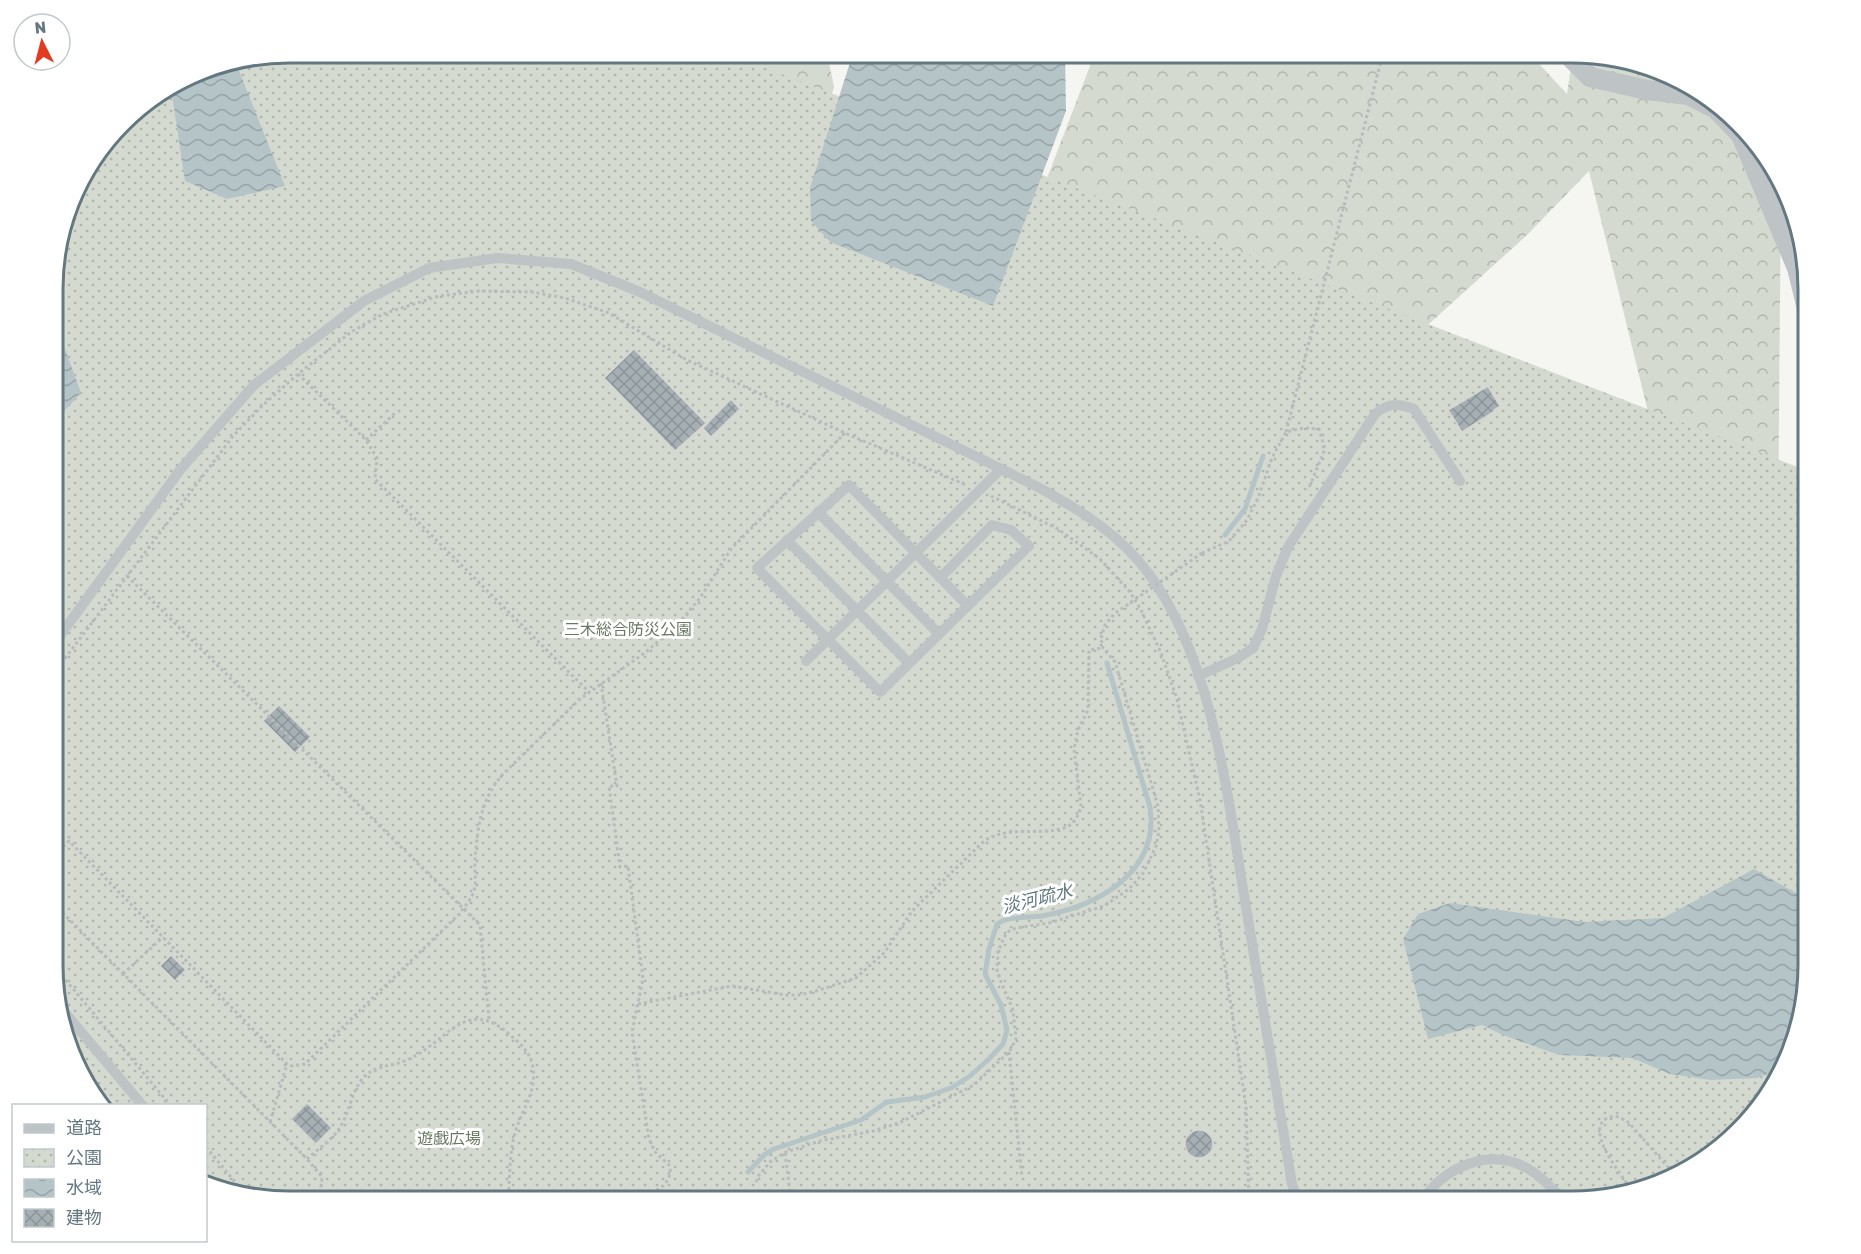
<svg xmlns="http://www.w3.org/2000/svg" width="1861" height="1254" font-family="Rubik,'Noto Sans JP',sans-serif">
<defs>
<pattern id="forest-crowns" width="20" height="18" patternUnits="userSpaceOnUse" patternTransform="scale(1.5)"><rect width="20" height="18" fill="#d5dad0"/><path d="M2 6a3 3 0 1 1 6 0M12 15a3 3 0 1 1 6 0" fill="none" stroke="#b0b6ae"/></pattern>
<pattern id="park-dots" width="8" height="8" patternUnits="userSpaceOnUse" patternTransform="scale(1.5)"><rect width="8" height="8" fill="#d5dad0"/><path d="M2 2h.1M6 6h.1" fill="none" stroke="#b0b6ae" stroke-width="1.8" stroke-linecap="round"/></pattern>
<pattern id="water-waves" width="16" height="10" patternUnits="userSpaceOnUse" patternTransform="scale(1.5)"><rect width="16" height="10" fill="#b5c4c7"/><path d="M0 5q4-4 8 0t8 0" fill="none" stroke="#97a4a7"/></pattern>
<pattern id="building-cross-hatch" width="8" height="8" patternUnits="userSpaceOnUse" patternTransform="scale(1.5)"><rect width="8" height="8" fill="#a6b0b4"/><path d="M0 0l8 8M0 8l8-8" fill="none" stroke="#8b9498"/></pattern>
</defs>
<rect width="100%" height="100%" fill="#f5f5f1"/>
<polygon fill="url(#forest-crowns)" points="289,53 827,53 834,87 795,210 1026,233 1090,66 1089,53 1529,53 1567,94 1573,53 1648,65 1704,92 1777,171 1781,183 1778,528 1674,518 1589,171 1527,235 1364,383 54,258 77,184 133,111 222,66"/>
<polygon fill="url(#park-dots)" points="289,53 727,53 1808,471 1808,980 1796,1041 1769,1097 1690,1170 1587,1201 288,1201 213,1189 206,1185 206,1106 105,1105 84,1084 54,996 54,258 77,184 133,111 199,70"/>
<g fill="url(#water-waves)">
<polygon points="853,53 1065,53 1066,111 993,306 830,242 811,221 810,188"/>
<polygon points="236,63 285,186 227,199 185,181 171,88 199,70"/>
<polygon points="54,334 64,346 81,393 54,422"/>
<polygon points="1754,869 1808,900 1808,981 1796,1041 1782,1069 1757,1078 1711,1080 1670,1074 1632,1058 1559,1055 1503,1035 1482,1025 1428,1039 1403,939 1418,914 1450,903 1585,922 1663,918"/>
</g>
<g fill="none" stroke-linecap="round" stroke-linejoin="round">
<g stroke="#b5c4c7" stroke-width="5">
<polyline points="1225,535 1245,509 1263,456"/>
<path d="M 748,1172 L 764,1155 L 774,1149 L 861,1120 L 887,1102 L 925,1097 L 951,1088 L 970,1076 L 989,1059 L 1003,1044 L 1007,1030 L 1001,1005 L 985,974 L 989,949 L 997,924 C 1008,916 1028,918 1042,916 C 1097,906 1160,873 1150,807 L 1107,663"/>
</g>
</g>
<g fill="url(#building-cross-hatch)" stroke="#d6d6d4" stroke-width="1.5">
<polygon points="634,349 706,423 675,451 604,378"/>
<polygon points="1488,386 1500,406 1494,410 1495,411 1462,432 1448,410"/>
<polygon points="731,399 740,409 711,437 703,428"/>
<polygon points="279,705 311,737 295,753 263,721"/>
<polygon points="171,955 186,970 175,981 160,966"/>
<polygon points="307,1103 332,1128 316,1144 291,1119"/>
<circle cx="1199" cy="1144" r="14"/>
</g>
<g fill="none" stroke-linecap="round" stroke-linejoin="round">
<g stroke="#b8bbbd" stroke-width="3" stroke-dasharray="3 3" stroke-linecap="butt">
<polyline points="298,374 366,440 377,458 375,479 589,692"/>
<polyline points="1286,432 1383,53"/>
<polyline points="366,440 395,413"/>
<polyline points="991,496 1058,529 1100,559 1130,592 1141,610 1161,653 1177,699 1200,800 1246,1106 1249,1201"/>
<polyline points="1202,553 1229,541 1247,520 1258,498 1272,458 1286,432 1303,428 1319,429 1325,449 1308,490"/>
<polyline points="127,576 480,925 489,1020"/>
<polyline points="54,673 233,436 263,405 298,374 351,332 383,314 439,296 479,291 532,292 565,298 609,313 685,359 845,433 966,485"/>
<path d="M 601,683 L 617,786 L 609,786 L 620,867 L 628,866 L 643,978 L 632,1032 L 649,1139 L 655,1152 L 670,1166 C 673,1191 643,1196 624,1201"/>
<path d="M 54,855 L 69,841 L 287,1064 L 292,1066 L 305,1064 L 459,914 C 464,907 471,900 474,891 C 477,881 474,869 475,859 C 478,826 480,803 501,776 L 580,699 L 646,652 L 679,623 L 700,598 L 731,549 L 845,433"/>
<polyline points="54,904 307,1159 322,1177 320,1201"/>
<polyline points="54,966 171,1106"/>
<polyline points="123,974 163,937"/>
<path d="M 638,1004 L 732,986 L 786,995 L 799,995 L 816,991 L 856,978 L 885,952 L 912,911 L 984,841 C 1009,825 1038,836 1064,828 C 1074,825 1079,815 1081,806 L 1074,749 L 1078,730 L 1088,710 L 1089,650 L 1103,648"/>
<polyline points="1009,1052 1022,1177"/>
<polyline points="270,1122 287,1064"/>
<polyline points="206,1147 245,1194"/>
<polyline points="785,1153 791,1200"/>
<path d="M 307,1159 C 318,1149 335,1138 342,1124 C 350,1109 352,1091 363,1078 C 376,1064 393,1067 409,1059 C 447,1042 466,995 510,1035 C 521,1044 531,1053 533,1068 C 537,1092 521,1111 515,1133 C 509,1155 510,1179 508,1201"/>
<polyline points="1665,1178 1672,1173"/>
<polyline points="756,1182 759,1175 771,1161 786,1152 820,1141 873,1131 899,1123 974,1085 1009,1052 1016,1039 1013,1010 997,972 998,952 1004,937 1009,931 1016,928 1049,923 1104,906 1129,889 1144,872 1156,846 1159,831 1158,806 1115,662 1103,648 1101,638"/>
<path d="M 1630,1188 C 1621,1174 1584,1130 1607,1118 C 1615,1114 1622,1118 1629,1123 L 1675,1175"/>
</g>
<g stroke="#bec3c5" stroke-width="10">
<polyline points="818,512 939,634"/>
<polyline points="787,540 909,663"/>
<polyline points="940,578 992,525 1011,530 1029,546 880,692 757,568 849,485 968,606"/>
<path d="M 54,644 L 180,470 L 254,385 L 364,301 L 429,268 L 497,258 L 571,264 L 640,292 L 1036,486 C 1080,510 1120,534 1149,574 C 1214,662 1228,801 1246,907 C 1261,999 1277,1091 1292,1184 L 1298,1201"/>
<polyline points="806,661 1001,469"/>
<path d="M 1198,676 L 1238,658 L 1253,648 L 1262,629 L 1276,576 L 1288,547 L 1375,414 C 1388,403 1398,403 1414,409 L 1460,481"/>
<polyline points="57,1003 143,1106"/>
<polyline points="206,1180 213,1189"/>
<path d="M 1422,1201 C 1444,1166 1492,1146 1530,1170 C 1543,1178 1554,1190 1564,1201"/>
</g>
<polyline stroke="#bec3c5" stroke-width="20" points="1566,53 1590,77 1647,90 1689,95 1716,109 1741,135 1797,268 1808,313"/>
<polyline stroke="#b8bbbd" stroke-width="3" stroke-dasharray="3 3" stroke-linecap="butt" points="1101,638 1105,625 1114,614 1202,553"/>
</g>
<g text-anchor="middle" stroke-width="6" stroke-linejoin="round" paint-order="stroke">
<g font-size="16" fill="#697962" stroke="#fff">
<text x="628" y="635">三木総合防災公園</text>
<text x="449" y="1144">遊戯広場</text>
</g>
<g font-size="18" font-style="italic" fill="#5f7a7f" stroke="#fff">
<text transform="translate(1037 899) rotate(-14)" y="6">淡河疏水</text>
</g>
</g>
<path d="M0 0H1861V1254H0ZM289 63H1572A226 226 0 0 1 1798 289V965A226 226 0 0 1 1572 1191H289A226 226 0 0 1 63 965V289A226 226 0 0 1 289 63Z" fill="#fff" fill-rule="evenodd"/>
<path fill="none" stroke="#647882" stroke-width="3" d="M289 63H1572A226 226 0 0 1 1798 289V965A226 226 0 0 1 1572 1191H289A226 226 0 0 1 63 965V289A226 226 0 0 1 289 63Z"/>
<rect x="12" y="1104" width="195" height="138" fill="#ffffff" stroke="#c1c9cd" stroke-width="1.5"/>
<rect x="24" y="1124" width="30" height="9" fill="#bec3c5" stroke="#c1c9cd" stroke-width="1.5"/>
<text x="66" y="1134" font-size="18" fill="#647882">道路</text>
<rect x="24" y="1149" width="30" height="18" fill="url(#park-dots)" stroke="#c1c9cd" stroke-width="1.5"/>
<text x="66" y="1164" font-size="18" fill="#647882">公園</text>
<rect x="24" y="1179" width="30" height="18" fill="url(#water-waves)" stroke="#c1c9cd" stroke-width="1.5"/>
<text x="66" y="1194" font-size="18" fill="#647882">水域</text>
<rect x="24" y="1209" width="30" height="18" fill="url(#building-cross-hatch)" stroke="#c1c9cd" stroke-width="1.5"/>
<text x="66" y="1224" font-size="18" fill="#647882">建物</text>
<g transform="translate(42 42) rotate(354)"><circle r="28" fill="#ffffff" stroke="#c1c9cd" stroke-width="1.5"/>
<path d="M0-4.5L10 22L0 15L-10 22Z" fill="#e33b22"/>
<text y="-9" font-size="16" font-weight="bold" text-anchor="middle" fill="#647882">N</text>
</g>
</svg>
